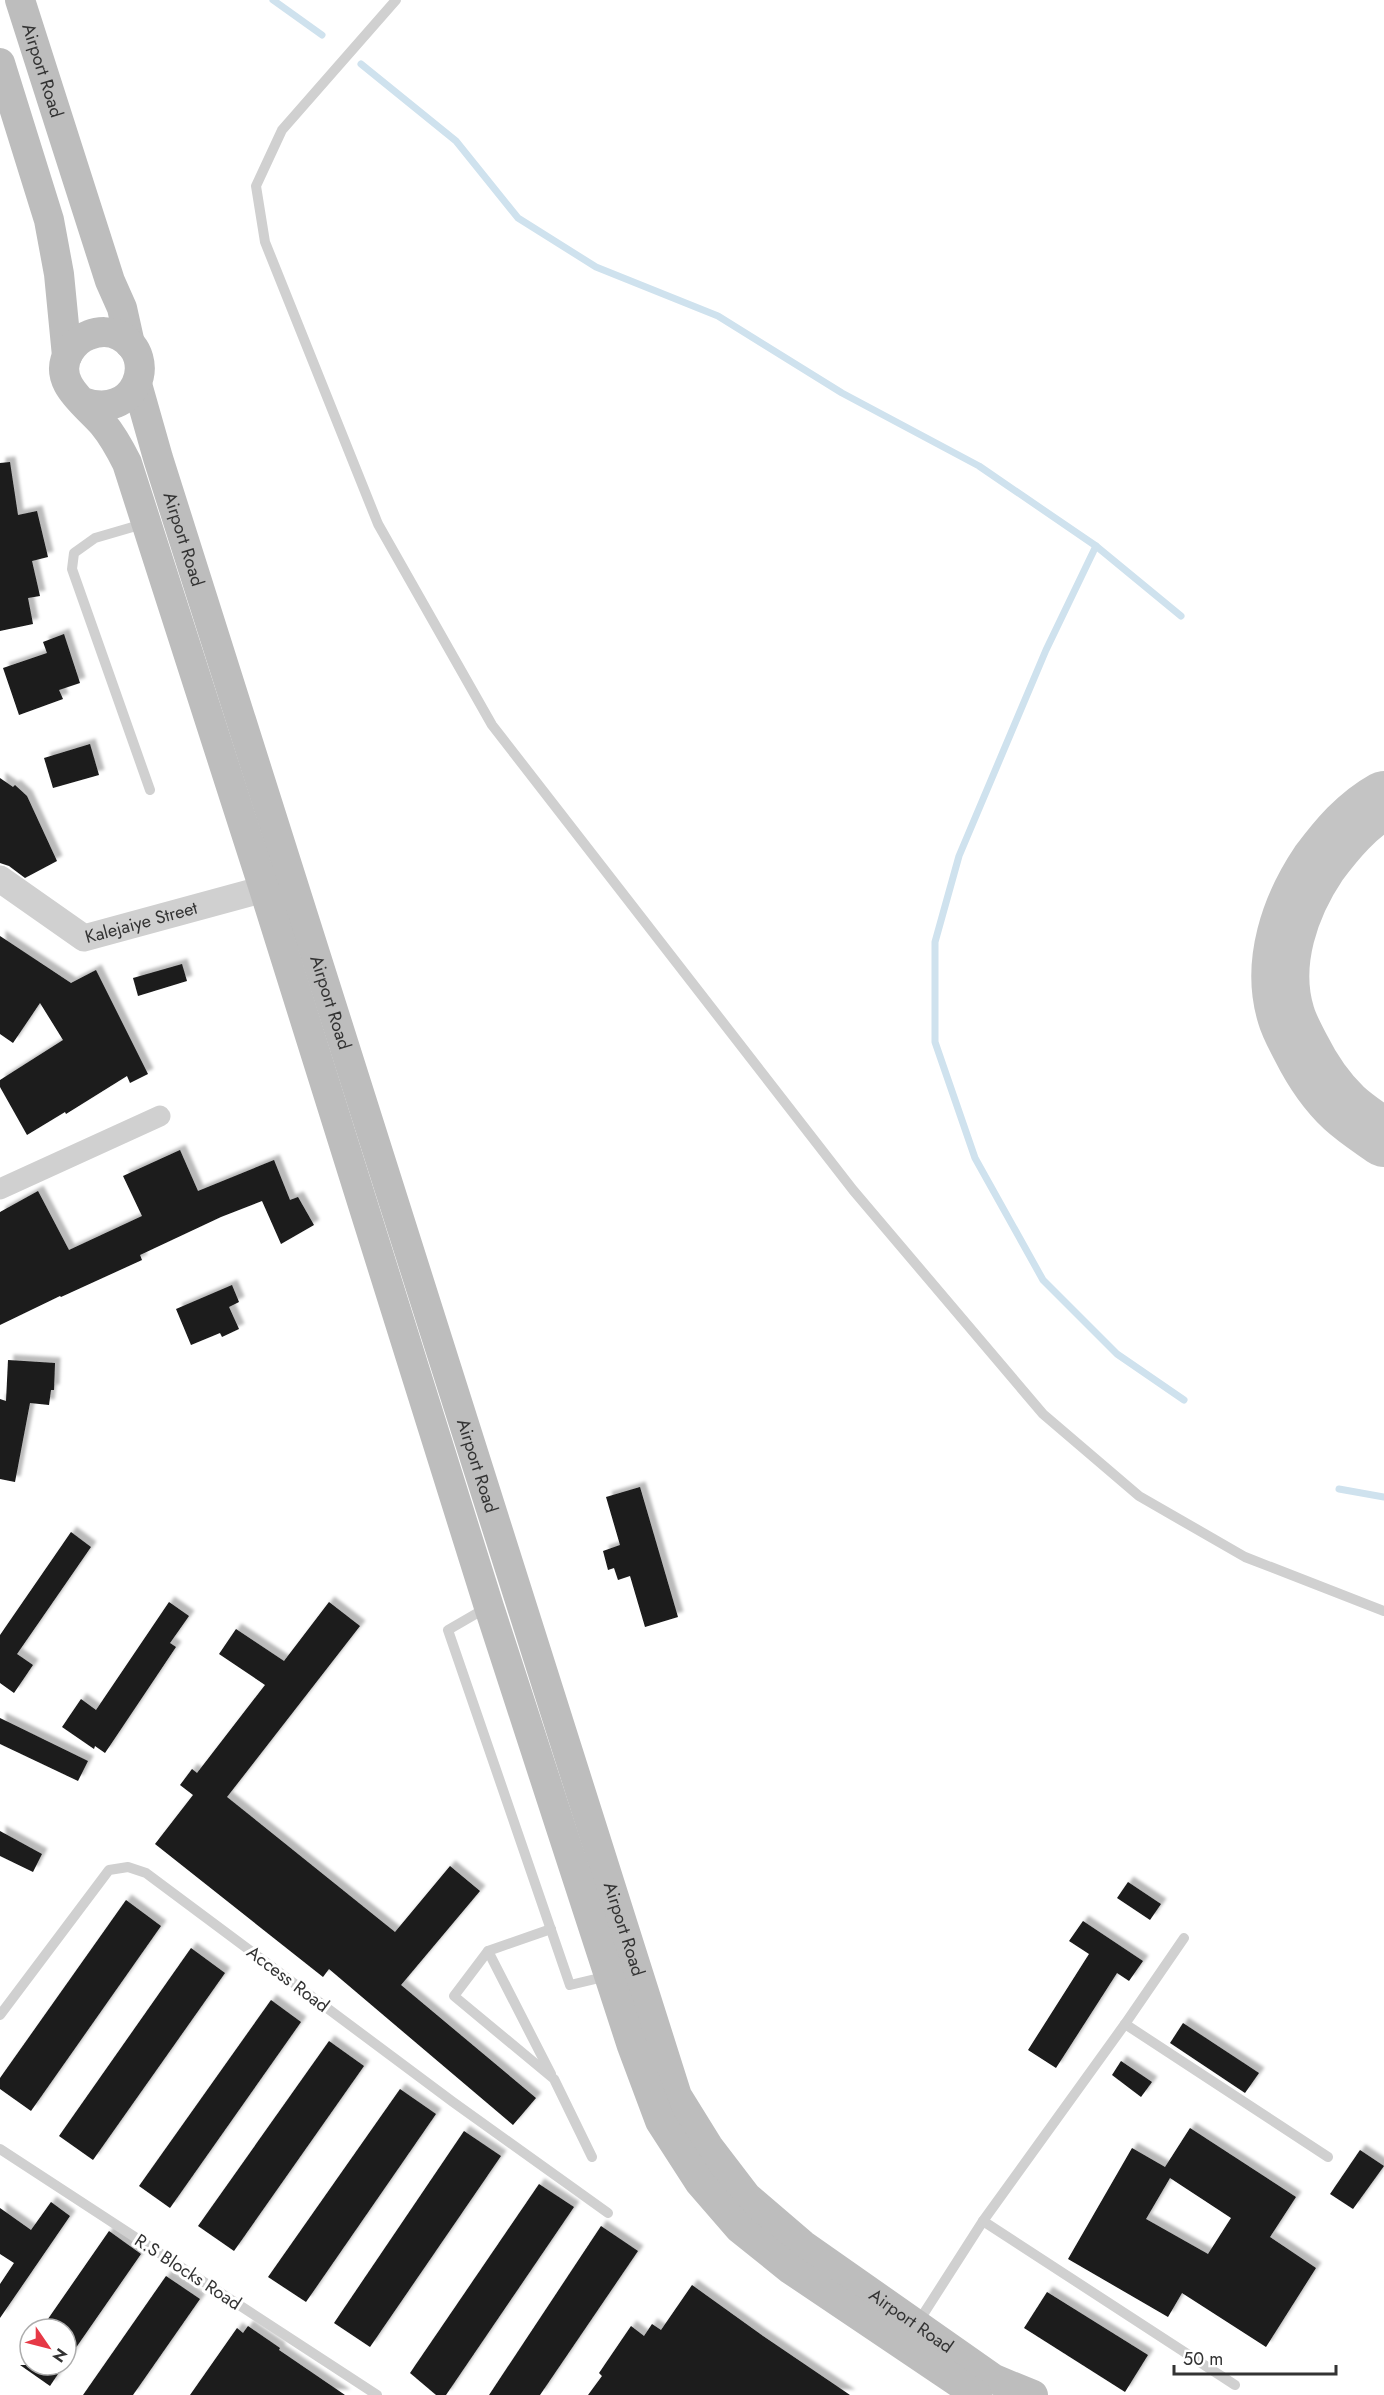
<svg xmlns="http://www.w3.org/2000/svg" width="1384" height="2395" font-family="Jost,sans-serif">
<defs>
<filter id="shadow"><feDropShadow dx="5.5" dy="-5.5" stdDeviation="1.5" flood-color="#0004"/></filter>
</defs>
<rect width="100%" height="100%" fill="#fff"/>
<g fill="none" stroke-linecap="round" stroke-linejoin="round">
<g stroke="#cfe2ee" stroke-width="7">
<polyline points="273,0 322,35"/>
<polyline points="361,64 456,141 518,218 596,267 718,316 842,393 979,466 1096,546 1181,616"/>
<polyline points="1096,546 1046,650 959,856 935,942 935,1042 975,1158 1043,1280 1117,1354 1184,1400"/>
<polyline points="1339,1489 1384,1497"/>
</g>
<path stroke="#c4c4c4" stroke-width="58" d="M 1384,800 C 1357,815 1337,839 1319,863 C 1290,906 1270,963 1286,1015 C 1289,1026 1296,1038 1301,1048 C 1312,1070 1326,1091 1344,1108 C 1356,1119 1370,1128 1384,1138"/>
</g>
<g fill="#1a1a1a" fill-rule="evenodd" filter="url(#shadow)">
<polygon points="10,462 18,515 37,511 48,557 32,561 40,596 28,598 33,624 0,631 0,463"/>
<polygon points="64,634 80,683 59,690 63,699 19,715 3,668 47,653 43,642"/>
<polygon points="90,744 99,775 53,788 44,758"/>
<polygon points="0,778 13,787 15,785 27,796 57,861 25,878 9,866 0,863"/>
<polygon points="0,936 71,983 96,970 148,1074 130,1083 127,1076 66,1114 65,1112 27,1135 0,1087 0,1080 63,1040 40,1003 13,1043 0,1034"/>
<polygon points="182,964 187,981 138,996 133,978"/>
<polygon points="180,1150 198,1191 274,1160 290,1200 298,1197 314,1225 281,1244 262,1201 221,1217 140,1255 142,1260 61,1297 60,1296 0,1325 0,1212 38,1191 69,1250 142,1216 123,1176"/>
<polygon points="232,1285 239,1302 229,1307 239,1329 222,1337 220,1333 191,1345 176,1309"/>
<polygon points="8,1360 55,1363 54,1390 51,1390 49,1405 30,1403 15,1482 0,1479 0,1399 6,1401"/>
<polygon points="640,1487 678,1617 645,1627 630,1576 618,1580 614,1568 608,1570 603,1551 620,1545 606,1497"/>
<polygon points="71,1532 91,1547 17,1654 33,1665 14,1693 0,1683 0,1635"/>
<polygon points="169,1602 189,1616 170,1643 176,1647 105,1753 95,1746 94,1749 62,1727 81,1699 96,1710"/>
<polygon points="329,1602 360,1626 227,1797 395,1932 450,1866 480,1891 401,1985 536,2098 513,2125 329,1969 323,1977 155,1844 193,1795 180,1785 192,1769 197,1773 265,1685 219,1654 236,1629 284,1661"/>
<polygon points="0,1718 88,1761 78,1781 0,1744"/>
<polygon points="0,1831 42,1854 33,1872 0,1856"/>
<polygon points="1128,1882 1161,1904 1150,1920 1117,1898"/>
<polygon points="126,1900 161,1926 31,2111 0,2089 0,2078"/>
<polygon points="1083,1921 1143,1961 1129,1981 1117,1973 1056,2068 1028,2050 1089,1954 1069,1941"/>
<polygon points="191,1948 225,1973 93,2160 59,2136"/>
<polygon points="271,2000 301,2022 170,2208 139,2186"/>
<polygon points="1183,2023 1259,2073 1245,2093 1170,2043"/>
<polygon points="329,2041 364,2066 234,2251 198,2226"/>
<polygon points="1121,2061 1152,2082 1141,2097 1112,2075"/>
<polygon points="400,2089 436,2114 306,2302 268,2277"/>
<path d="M 1190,2128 L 1296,2197 L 1270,2237 L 1316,2268 L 1266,2347 L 1182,2293 L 1168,2317 L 1068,2259 L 1132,2148 L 1165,2167 ZM 1170,2178 L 1231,2218 L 1208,2254 L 1146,2219 Z"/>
<polygon points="464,2131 501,2156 370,2347 334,2323"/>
<polygon points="1360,2150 1384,2166 1353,2209 1330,2194"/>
<polygon points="539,2184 574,2207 446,2395 436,2395 410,2373"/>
<polygon points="51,2202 70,2216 0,2318 0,2284 14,2263 0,2254 0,2208 31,2230"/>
<polygon points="601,2226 638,2251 540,2395 489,2395"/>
<polygon points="109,2231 141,2254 66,2362 66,2329 41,2329"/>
<polygon points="166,2276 200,2299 133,2395 83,2395"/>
<polygon points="692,2285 763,2336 850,2395 588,2395 602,2376 599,2373 631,2326 644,2336 652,2324 661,2330"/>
<polygon points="1047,2292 1148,2355 1125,2392 1024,2328"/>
<polygon points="248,2326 280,2348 279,2350 345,2395 190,2395 237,2328 243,2333"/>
<polygon points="20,2365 64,2365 50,2386"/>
</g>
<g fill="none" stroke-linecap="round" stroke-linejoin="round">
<g stroke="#d0d0d0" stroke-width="10">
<polyline points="396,0 282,130 256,186 265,242 378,524 492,725 853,1190 1043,1414 1139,1496 1245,1557 1384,1611"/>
<polyline points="143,524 95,538 74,553 72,569 150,790"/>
<polyline points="486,1608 448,1630 570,1985 608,1976"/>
<polyline points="551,1929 488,1951 454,1996 554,2079 592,2157"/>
<polyline points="488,1951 551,2074"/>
<polyline points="0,2015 109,1870 128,1867 146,1873 453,2102 608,2213"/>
<polyline points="1125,2024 1328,2157"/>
<polyline points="0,2149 377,2395"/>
<polyline points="983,2221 1235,2385"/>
<polyline points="917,2324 983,2221 1125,2024 1184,1938"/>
</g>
<polyline stroke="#d0d0d0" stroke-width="21" points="0,1189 160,1116"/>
<path stroke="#d0d0d0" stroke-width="27" id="s1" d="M 0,879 L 84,938 L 264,889"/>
<g stroke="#bdbdbd" stroke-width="30">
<path id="s2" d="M 20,0 L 110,281 L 122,308 L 130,344"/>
<polyline points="0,63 49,220 59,274 67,356"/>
<path id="s3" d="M 137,384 L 158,458 L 677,2096 L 708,2146 L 747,2197 L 803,2245 L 994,2379 L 1033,2395"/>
<path d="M 83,402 C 135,421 160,358 120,336 C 111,331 99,331 89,335 C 80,338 74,344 69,352 C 51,382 86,404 103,424 C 113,436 120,449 127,463 L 264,889 L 489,1607 L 632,2046 L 660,2121 L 700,2183 L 739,2228 L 790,2269 L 977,2395"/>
</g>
</g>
<g text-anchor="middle" stroke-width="6" stroke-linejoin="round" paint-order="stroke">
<g font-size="18" fill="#333" stroke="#fff">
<text dy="6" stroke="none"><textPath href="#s2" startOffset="74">Airport Road</textPath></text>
<text dy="6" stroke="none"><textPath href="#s3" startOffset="162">Airport Road</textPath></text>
<text dy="6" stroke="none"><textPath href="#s1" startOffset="162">Kalejaiye Street</textPath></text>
<text dy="6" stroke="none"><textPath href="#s3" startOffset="648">Airport Road</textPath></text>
<text dy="6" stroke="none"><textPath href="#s3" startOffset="1134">Airport Road</textPath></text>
<text dy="6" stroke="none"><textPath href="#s3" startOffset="1620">Airport Road</textPath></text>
<text transform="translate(288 1979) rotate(37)" y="6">Access Road</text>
<text transform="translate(188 2272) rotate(33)" y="6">R.S Blocks Road</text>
<text dy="6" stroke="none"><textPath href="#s3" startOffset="2124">Airport Road</textPath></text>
</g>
</g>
<g transform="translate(48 2347) rotate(125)"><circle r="28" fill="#ffffff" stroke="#adadad" stroke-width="1.5"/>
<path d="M0-4.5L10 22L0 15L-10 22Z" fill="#e63946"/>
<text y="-9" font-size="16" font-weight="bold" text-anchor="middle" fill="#333333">N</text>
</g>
<path d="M1174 2365v9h162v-9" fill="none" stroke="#333333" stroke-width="3"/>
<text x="1183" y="2365" font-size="18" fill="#333333" stroke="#ffffff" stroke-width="4.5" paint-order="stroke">50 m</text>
</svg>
